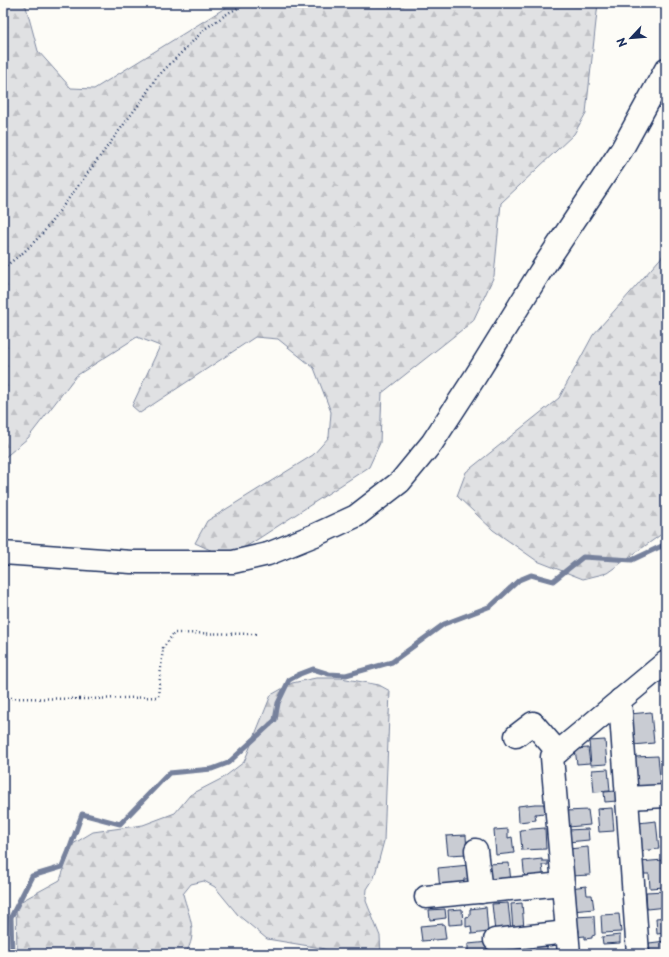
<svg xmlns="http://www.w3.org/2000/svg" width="669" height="957" font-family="'Playpen Sans',sans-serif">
<defs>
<pattern id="forest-firs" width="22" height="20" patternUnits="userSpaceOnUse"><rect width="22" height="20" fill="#e0e1e3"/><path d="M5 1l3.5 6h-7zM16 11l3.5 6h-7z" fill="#c0c1c5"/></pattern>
</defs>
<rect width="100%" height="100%" fill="#fdfcf7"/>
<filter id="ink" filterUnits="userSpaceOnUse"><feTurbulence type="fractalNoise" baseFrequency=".025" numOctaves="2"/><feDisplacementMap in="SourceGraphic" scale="8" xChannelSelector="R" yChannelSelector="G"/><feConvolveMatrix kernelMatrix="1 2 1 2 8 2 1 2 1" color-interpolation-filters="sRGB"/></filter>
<g filter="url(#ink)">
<g fill="url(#forest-firs)" stroke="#7e88a0">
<polygon points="3,3 25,3 38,51 71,88 94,89 225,8 243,3 598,3 586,113 574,134 501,203 494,276 473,321 382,393 380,443 369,467 241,550 217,553 195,543 207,521 313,455 329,437 331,412 314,368 278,339 255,337 140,413 132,406 160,346 137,337 76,376 28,438 3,459"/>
<polygon points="666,252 666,531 607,573 583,579 537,561 493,530 457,496 466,472 559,398 593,335"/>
<path d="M 316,678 L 341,678 L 379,685 L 390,691 L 384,841 L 374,878 L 367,889 L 366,901 L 380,936 L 381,954 L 336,954 L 321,948 L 267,939 L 238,915 L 215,887 L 204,881 L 191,884 L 183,894 C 189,917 199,933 185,954 L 17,954 L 16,904 L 60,880 L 73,844 L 93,832 L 143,825 L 175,813 L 190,795 L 223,778 L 244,762 L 271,695 L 292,683 Z"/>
</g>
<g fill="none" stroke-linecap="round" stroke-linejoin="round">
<polyline stroke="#76819c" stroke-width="5" points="12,954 11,917 32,876 62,867 68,853 82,814 120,824 169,773 212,769 228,763 275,720 278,703 289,680 300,674 313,669 329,674 346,675 392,662 444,624 491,606 519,580 531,575 553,581 583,557 632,560 666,544"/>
</g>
<g fill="#c9ccd3" stroke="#1b2f5e">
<polygon points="651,712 654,743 633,745 630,714"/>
<polygon points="605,740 607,764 591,765 589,741"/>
<polygon points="588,748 590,763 577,764 575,749"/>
<polygon points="658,756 661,788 637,790 635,757"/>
<polygon points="608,769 610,791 594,792 592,770"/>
<polygon points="616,791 617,801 605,802 604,792"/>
<polygon points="535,804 544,804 545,813 535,814 536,820 519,822 518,806"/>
<polygon points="612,808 614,831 599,832 597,809"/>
<polygon points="588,810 590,825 568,827 566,811"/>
<polygon points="656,821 659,849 640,851 638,823"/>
<polygon points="545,828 546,849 522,850 520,830"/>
<polygon points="508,829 508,838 512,837 514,853 496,855 494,830"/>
<polygon points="588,829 589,840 568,842 567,830"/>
<polygon points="466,835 467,854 448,855 446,836"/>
<polygon points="588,847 590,875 571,876 569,849"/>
<polygon points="542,859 542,861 548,861 548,865 542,865 544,880 525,881 523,861"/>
<polygon points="663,860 665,887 650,888 649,874 641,874 640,862"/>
<polygon points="509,863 511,882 488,884 487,864"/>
<polygon points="469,865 470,879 464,879 464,888 440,890 438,868"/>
<polygon points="586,886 587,895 592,895 594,909 572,911 570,888"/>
<polygon points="665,891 666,907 647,909 646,892"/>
<polygon points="508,903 511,930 495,932 492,904"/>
<polygon points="522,903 524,929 513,930 511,904"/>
<polygon points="486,907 488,932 472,934 471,926 466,927 466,917 470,916 470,909"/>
<polygon points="445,909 446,918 430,920 429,910"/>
<polygon points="462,909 463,924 449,925 448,910"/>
<polygon points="619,914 621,932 602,933 601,915"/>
<polygon points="594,916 595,935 592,936 592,938 585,939 585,936 575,937 574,917"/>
<polygon points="666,917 666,933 657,934 656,918"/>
<polygon points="444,924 446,939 422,941 420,926"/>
<polygon points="620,935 620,943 603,944 602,937"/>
<polygon points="666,941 666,954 650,954 649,943"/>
<polygon points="489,942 490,954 468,954 468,944"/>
<polygon points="547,946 547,954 525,954 524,948"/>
</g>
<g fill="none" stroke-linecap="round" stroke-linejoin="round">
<g stroke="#1b2f5e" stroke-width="25">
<g id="minor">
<polyline points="3,553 131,562 233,562 268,554 315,535 356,516 400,482 432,443 475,377 540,272 622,149 666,69"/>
<polyline points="620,700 638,954"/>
<polyline points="516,736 533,723 558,752"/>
<polyline points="628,798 666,796"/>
<polyline points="476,850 481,892"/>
<polyline points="426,897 563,884"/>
<polyline points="495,940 567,932"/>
<polyline points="569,954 552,757 666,662"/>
</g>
</g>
<g stroke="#1b2f5e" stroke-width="2.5" stroke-dasharray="1 3" stroke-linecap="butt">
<polyline points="3,268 24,252 43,233 142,100 156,78 206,28 230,12 248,3"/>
<polyline points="3,698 89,699 158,697 163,648 174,633 256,634"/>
</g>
<use href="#minor" stroke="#fdfcf7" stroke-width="22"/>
</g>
</g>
<rect width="669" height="957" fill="none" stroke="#fdfcf7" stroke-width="16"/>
<rect x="8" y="8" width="653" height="941" fill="none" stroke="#1b2f5e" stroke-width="1.5" filter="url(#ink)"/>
<g transform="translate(631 38) rotate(244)" stroke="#fdfcf7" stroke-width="3" paint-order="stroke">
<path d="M0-3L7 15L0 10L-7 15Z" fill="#1b2f5e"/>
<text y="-6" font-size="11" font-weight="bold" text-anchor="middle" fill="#1b2f5e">N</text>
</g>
</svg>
